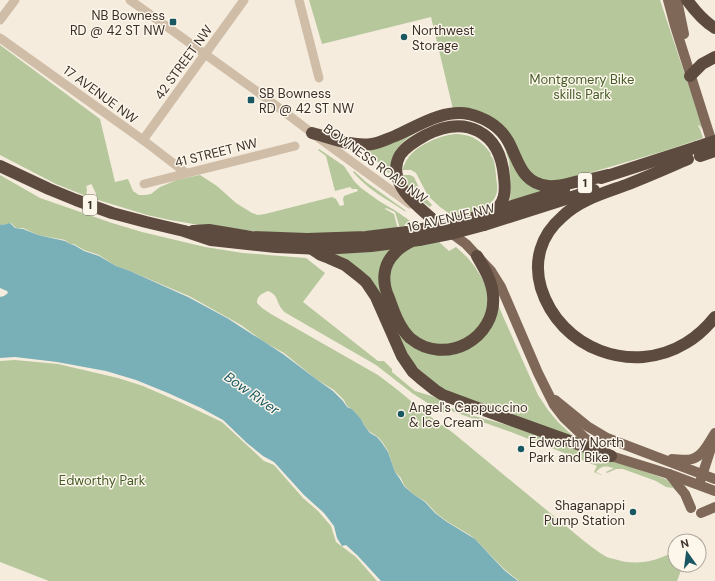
<svg xmlns="http://www.w3.org/2000/svg" width="715" height="581" font-family="'DM Sans',sans-serif">
<rect width="100%" height="100%" fill="#f5ecde"/>
<g fill="#b5c79b">
<polygon points="309,0 660,0 700,120 702,129 699,125 698,126 700,129 703,138 664,151 562,181 542,181 527,170 513,140 453,109 431,17 322,44"/>
<polygon points="0,45 100,119 115,182 128,179 133,191 139,195 145,195 151,194 160,187 177,180 200,175 217,186 236,203 252,213 258,215 265,214 332,197 336,199 340,206 344,205 343,199 344,196 358,191 357,189 352,189 350,187 335,191 326,156 318,150 319,149 344,166 354,181 361,188 379,201 396,211 413,223 404,225 404,226 400,227 399,226 399,225 395,212 386,208 385,209 394,214 397,226 398,227 397,228 384,230 328,234 263,232 199,225 170,220 147,215 95,199 96,194 92,185 91,184 87,186 86,185 87,190 86,196 56,184 0,155"/>
<path d="M 419,131 C 402,141 391,150 390,171 L 389,173 C 384,170 382,165 378,162 C 371,156 361,155 354,150 L 367,150 Z"/>
<path d="M 458,134 C 473,135 483,142 491,154 L 490,155 C 495,159 495,168 496,175 C 496,180 498,186 497,191 C 494,210 469,213 454,217 L 440,207 L 428,196 L 416,173 L 411,170 L 402,170 L 407,159 L 408,159 L 408,158 C 418,144 443,134 458,134 Z"/>
<polygon points="508,151 540,191 540,192 510,202 511,186 509,161 506,152"/>
<path d="M 354,171 L 366,182 L 405,210 L 406,212 C 387,199 368,190 353,172 Z"/>
<path d="M 0,175 L 40,198 L 112,223 L 142,232 L 205,247 L 243,253 L 306,258 L 325,273 L 303,302 L 378,361 L 384,361 L 392,369 L 392,372 L 415,391 L 438,398 L 447,408 L 451,408 L 474,416 L 529,431 L 666,479 L 680,494 L 679,494 L 673,488 L 666,487 L 656,481 L 623,469 L 616,469 L 607,473 L 606,472 L 614,468 C 605,466 602,465 596,472 L 602,475 L 601,475 L 594,472 L 597,466 L 511,432 L 446,409 L 443,413 L 412,393 L 376,365 L 286,313 C 284,312 283,310 281,308 C 276,300 278,295 268,291 C 261,294 257,296 257,303 L 262,308 L 271,314 L 378,375 C 403,393 426,415 452,432 L 584,541 C 591,546 598,552 605,556 C 608,558 611,558 614,559 C 635,566 656,562 675,551 L 675,565 L 683,565 L 677,581 L 519,581 L 504,569 L 475,539 L 470,535 L 448,522 L 436,513 L 426,502 L 413,494 L 404,485 L 401,478 L 395,472 L 388,451 L 383,443 L 378,437 L 370,432 L 364,425 L 361,419 L 352,409 L 347,406 L 344,400 L 334,390 L 316,379 L 284,353 L 264,342 L 241,325 L 189,296 L 130,271 L 116,266 L 99,255 L 84,250 L 74,244 L 70,244 L 65,240 L 38,235 L 23,228 L 16,228 L 11,223 L 2,225 L 0,224 Z"/>
<polygon points="404,175 410,175 414,177 422,194 432,205 430,207 412,194 402,176"/>
<polygon points="439,242 449,251 456,247 467,257 475,267 483,280 487,289 488,300 487,309 483,321 478,329 460,342 437,345 416,337 403,322 389,286 389,275 394,262 406,250 414,246"/>
<polygon points="388,249 390,250 387,310 335,254"/>
<polygon points="498,305 538,395 548,410 558,422 576,439 448,392 427,378 409,358 397,331 457,353"/>
<polygon points="15,360 58,364 118,378 143,386 182,403 222,422 264,461 274,465 303,498 318,511 331,526 336,542 356,557 377,581 49,581 0,562 0,361"/>
</g>
<polygon fill="#79afb6" points="10,223 15,228 23,229 38,235 65,241 70,244 74,245 84,251 99,256 116,266 130,271 188,297 227,318 283,354 316,379 333,391 343,401 347,407 352,409 361,419 364,425 370,433 377,437 382,443 388,452 395,472 400,479 404,486 413,494 425,502 435,513 447,522 475,539 504,570 518,581 381,581 358,556 346,545 342,546 337,538 334,526 324,513 304,495 274,462 263,456 247,443 223,420 201,408 168,393 136,380 106,371 57,362 15,357 0,358 0,297 4,296 8,293 7,291 0,288 0,224 2,225"/>
<g fill="none" stroke-linecap="round" stroke-linejoin="round">
<g stroke="#cfbda8" stroke-width="9">
<polyline points="130,0 266,98 312,133 410,204"/>
<polyline points="299,0 319,78"/>
<polyline points="0,20 15,0"/>
<polyline points="0,38 143,140 186,173"/>
<polyline points="143,140 244,0"/>
<polyline points="144,184 295,146"/>
</g>
<g stroke="#7f6858" stroke-width="10">
<polyline points="668,0 675,26 714,149"/>
<polyline points="677,0 684,34"/>
<polyline points="447,230 466,244 491,271 501,287 538,373 554,405 564,418 585,438 611,456 669,474 715,491"/>
<polyline points="555,400 587,426 607,438 715,479"/>
<path d="M 672,459 C 678,459 686,461 692,459 C 703,456 709,442 715,433"/>
<polyline points="669,474 685,494 691,508"/>
<polyline points="701,479 712,445"/>
<polyline points="701,513 715,507"/>
</g>
<g stroke="#5d4b3f" stroke-width="12">
<path d="M 687,0 C 695,11 703,21 715,28"/>
<polyline points="690,76 702,64 715,57"/>
<path d="M 312,133 C 331,138 352,147 372,144 C 380,143 387,139 395,136 C 418,126 443,109 469,114 C 485,118 500,127 508,141 C 519,161 521,183 548,186 C 557,187 567,184 575,182 C 586,180 597,178 608,175"/>
<path d="M 688,159 C 667,168 647,177 626,185 C 604,193 579,200 562,217 C 541,235 533,261 541,288 C 560,349 632,376 686,343 C 698,336 707,327 715,317"/>
<polyline points="0,166 49,189 76,200 112,213 146,222 184,231 211,240 276,247 322,249 371,246 419,240"/>
<polyline points="601,178 697,147"/>
<path d="M 431,218 C 419,207 403,195 398,179 C 395,171 396,162 400,155 C 406,146 417,140 426,135 C 466,115 500,131 504,177 C 506,192 505,203 493,212"/>
<polyline points="473,218 506,208 564,190"/>
<polyline points="484,225 594,190"/>
<polyline points="193,231 209,230 251,237 307,239 366,237 407,232"/>
<path d="M 410,242 C 405,245 399,248 395,253 C 382,265 382,283 389,298 C 394,312 399,327 410,338 C 445,367 497,339 493,295 C 492,281 484,268 477,256"/>
<polyline points="312,249 321,255 329,258 345,265 359,276 366,282 376,297 402,356 413,372 420,378 435,390 443,395 478,408 611,456"/>
</g>
<g stroke="#5d4b3f" stroke-width="12">
<polyline points="697,147 715,141"/>
<polyline points="700,156 715,151"/>
<polyline points="407,232 428,228 473,218"/>
<polyline points="419,240 454,233 484,225"/>
</g>
</g>
<g fill="#195863" stroke="#fcf6eb" stroke-width="1.5">
<rect x="169" y="18" width="8" height="8" rx="2"/>
<circle cx="404" cy="37" r="4"/>
<rect x="247" y="96" width="8" height="8" rx="2"/>
<circle cx="401" cy="414" r="4"/>
<circle cx="521" cy="449" r="4"/>
<circle cx="633" cy="512" r="4"/>
</g>
<g text-anchor="middle" stroke-width="3" stroke-linejoin="round" paint-order="stroke">
<g fill="#fcf6eb" stroke="#756b63" stroke-width="1">
<rect x="578" y="173" width="14" height="20" rx="3"/>
<rect x="83" y="195" width="14" height="20" rx="3"/>
</g>
<g font-size="12" font-weight="bold" fill="#3b3029">
<text x="585" y="187">1</text>
<text x="90" y="209">1</text>
</g>
<g font-size="13" fill="#3b3029" stroke="#fcf6eb" text-anchor="start">
<text x="165" y="20" text-anchor="end">NB Bowness<tspan x="165" dy="15">RD @ 42 ST NW</tspan></text>
<text x="412" y="35">Northwest<tspan x="412" dy="15">Storage</tspan></text>
<text x="259" y="98">SB Bowness<tspan x="259" dy="15">RD @ 42 ST NW</tspan></text>
<text x="409" y="412">Angel's Cappuccino<tspan x="409" dy="15">&amp; Ice Cream</tspan></text>
<text x="529" y="447">Edworthy North<tspan x="529" dy="15">Park and Bike</tspan></text>
<text x="625" y="510" text-anchor="end">Shaganappi<tspan x="625" dy="15">Pump Station</tspan></text>
</g>
<g font-size="13" fill="#3b3029" stroke="#fcf6eb">
<text transform="translate(183 62) rotate(-54)" y="5">42 STREET NW</text>
<text transform="translate(101 94) rotate(36)" y="5">17 AVENUE NW</text>
<text transform="translate(216 152) rotate(-14)" y="5">41 STREET NW</text>
<text transform="translate(376 163) rotate(36)" y="5">BOWNESS ROAD NW</text>
<text transform="translate(451 217) rotate(-13)" y="5">16 AVENUE NW</text>
</g>
<g font-size="13" fill="#465d29" stroke="#fcf6eb">
<text x="582" y="84">Montgomery Bike<tspan x="582" dy="15">skills Park</tspan></text>
<text x="102" y="485">Edworthy Park</text>
</g>
<g font-size="14" font-style="italic" fill="#195863" stroke="#fcf6eb">
<text transform="translate(252 393) rotate(35)" y="5">Bow River</text>
</g>
</g>
<g transform="translate(687 553) rotate(346)"><circle r="19" fill="#fcf6eb" stroke="#afa79d"/>
<path d="M0-3L7 15L0 10L-7 15Z" fill="#195863"/>
<text y="-6" font-size="11" font-weight="bold" text-anchor="middle" fill="#3b3029">N</text>
</g>
</svg>
